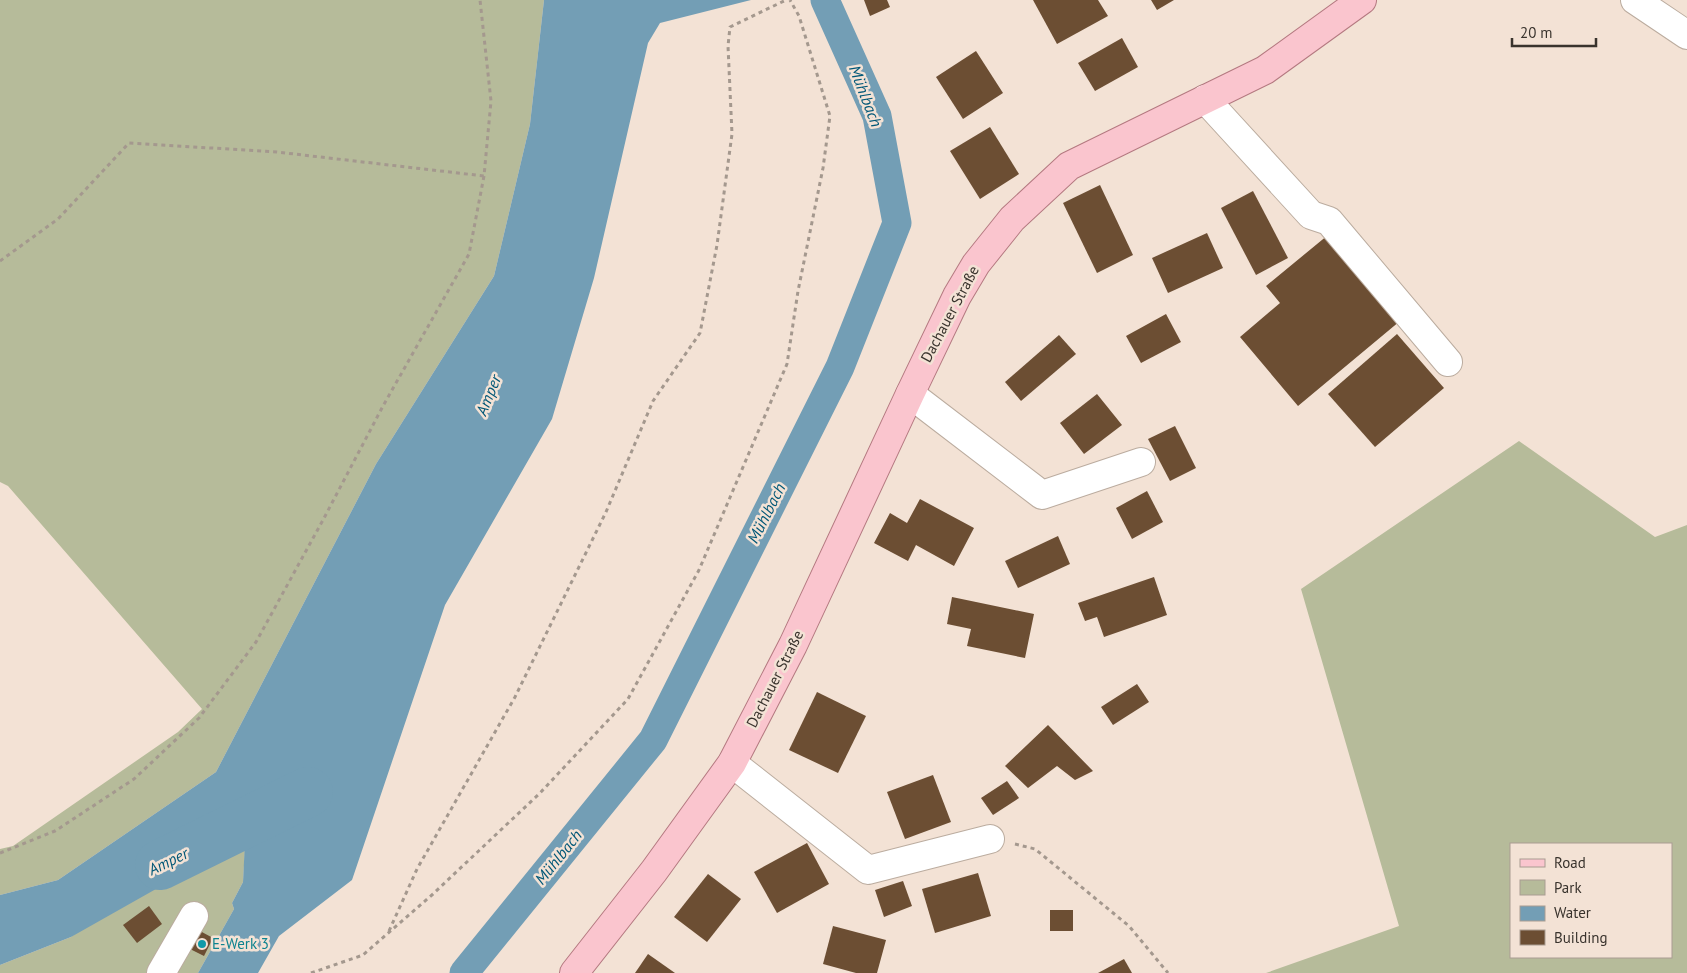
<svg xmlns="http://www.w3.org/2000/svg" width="1687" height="973" font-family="'PT Sans',sans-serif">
<rect width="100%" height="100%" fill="#f3e2d5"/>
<g fill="#b6bb9a" fill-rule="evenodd">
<polygon points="0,0 544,0 530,124 494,276 376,464 216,772 58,880 0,895 0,849 13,846 178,732 202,709 8,486 0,482"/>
<path d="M 1519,441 L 1655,537 L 1687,525 L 1687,973 L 1266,973 L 1399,926 L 1301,589 ZM 1511,844 L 1671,844 L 1671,957 L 1511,957 Z"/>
<polygon points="248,798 243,882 232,903 234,909 198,973 0,973 0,965 71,937"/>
</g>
<polygon fill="#739eb5" points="544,0 751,0 660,23 648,43 594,278 552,419 445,605 352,880 279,936 258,973 198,973 234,909 232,903 243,882 247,799 202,863 71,937 0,965 0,895 58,880 216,772 376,464 494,276 530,124"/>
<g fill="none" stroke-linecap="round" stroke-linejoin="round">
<polyline stroke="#739eb5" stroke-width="29" points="464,973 653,740 840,367 897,223 877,116 825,0"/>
<polyline stroke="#739eb5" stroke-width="50" points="160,865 308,792"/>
</g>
<g fill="#6c4e33">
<polygon points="864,0 887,0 890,7 870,16"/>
<polygon points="1033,0 1098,0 1108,16 1057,44"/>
<polygon points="1151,0 1174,0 1157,10"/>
<polygon points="1122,38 1138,67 1095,91 1078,63"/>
<polygon points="976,51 1003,93 963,119 936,77"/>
<polygon points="990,127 1019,174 980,199 950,151"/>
<polygon points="1100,185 1133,255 1097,273 1063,203"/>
<polygon points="1253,191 1288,258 1256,275 1221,208"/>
<polygon points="1207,233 1223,268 1168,293 1152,258"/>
<polygon points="1328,235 1400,321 1298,406 1240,337 1280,303 1266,286"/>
<polygon points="1166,314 1181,342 1141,363 1126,336"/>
<polygon points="1397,334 1444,388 1375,447 1328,394"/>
<polygon points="1059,335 1076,354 1021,401 1005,382"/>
<polygon points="1097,394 1122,425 1084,454 1060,423"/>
<polygon points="1175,426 1196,468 1170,481 1148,439"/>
<polygon points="1147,491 1163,522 1132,539 1116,508"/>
<polygon points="920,499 974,528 954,566 916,545 908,561 874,543 890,513 907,523"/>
<polygon points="1058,536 1070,564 1018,588 1005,561"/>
<polygon points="1154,577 1167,615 1104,637 1097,617 1085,621 1078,603"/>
<polygon points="952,597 1034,614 1025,658 967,646 971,629 947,624"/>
<polygon points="1137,684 1149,702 1113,725 1101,707"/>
<polygon points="817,692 866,716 838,773 789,750"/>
<polygon points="1048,725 1093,771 1075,780 1057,766 1028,788 1005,766"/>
<polygon points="933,775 951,822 905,839 887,792"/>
<polygon points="1007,781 1019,798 993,815 981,798"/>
<polygon points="807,843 829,884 777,913 754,872"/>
<polygon points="978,873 991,916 935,933 922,889"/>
<polygon points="708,874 741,899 707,942 674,917"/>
<polygon points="903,881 912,906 884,917 875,890"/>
<polygon points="149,906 162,924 137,943 123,925"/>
<rect x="1050" y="910" width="23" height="21"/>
<polygon points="833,926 886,940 877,973 856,973 823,964"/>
<polygon points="200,931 213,938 204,956 190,949"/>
<polygon points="648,954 675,973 635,973"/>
<polygon points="1124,959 1132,973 1098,973"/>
</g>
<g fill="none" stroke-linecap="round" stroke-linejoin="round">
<g stroke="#bbac9f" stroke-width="30">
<g id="minor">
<polyline points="1635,0 1687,35"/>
<polyline points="1205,99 1311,215 1329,221 1448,362"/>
<polyline points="910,394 1042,495 1141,462"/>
<polyline points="732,763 868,870 990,839"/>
<polyline points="161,973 194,916"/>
</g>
</g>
<g stroke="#b47980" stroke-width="30">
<polyline id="major" points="574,973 654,871 732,763 793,645 910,394 957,296 976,264 1012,219 1069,166 1265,70 1362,0"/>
</g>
<g stroke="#a4988e" stroke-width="3" stroke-dasharray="4 4" stroke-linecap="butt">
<polyline points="0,261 58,219 129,143 277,152 484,176"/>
<polyline points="1015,844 1035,849 1129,926 1168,973"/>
<polyline points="0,853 55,831 134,779 199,718 256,642 323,520 383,406 469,254 484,176 491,101 480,0"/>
<polyline points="389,931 417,869 515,697 606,512 653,401 700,333 717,245 732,134 728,46 730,27 786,0"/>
<polyline points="311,973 363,955 433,894 540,793 628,699 699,570 787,364 798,291 823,168 830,116 799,16 790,0"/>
</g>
<use href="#minor" stroke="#fff" stroke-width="28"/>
<use href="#major" stroke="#fac5ce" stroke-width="28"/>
</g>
<circle fill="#0f9aa8" stroke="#f3e2d5" stroke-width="2" cx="202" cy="944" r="5"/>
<g text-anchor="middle" stroke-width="5" stroke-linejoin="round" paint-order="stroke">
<g font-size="15" fill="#39332d" stroke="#f3e2d5">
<text transform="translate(950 314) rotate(-62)" y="5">Dachauer Straße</text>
<text transform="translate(775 679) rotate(-63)" y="5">Dachauer Straße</text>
</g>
<g font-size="15" fill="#0d838f" stroke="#f3e2d5" text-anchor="start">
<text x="212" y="949">E-Werk 3</text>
</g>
<g font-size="16" font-style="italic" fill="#015777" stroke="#f3e2d5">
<text transform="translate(866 96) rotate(69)" y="6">Mühlbach</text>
<text transform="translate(488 395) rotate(-68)" y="6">Amper</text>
<text transform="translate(766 513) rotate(-63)" y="6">Mühlbach</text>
<text transform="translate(558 857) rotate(-51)" y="6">Mühlbach</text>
<text transform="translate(168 861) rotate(-26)" y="6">Amper</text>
</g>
</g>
<rect x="1510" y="843" width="162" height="115" fill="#f3e2d5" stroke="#a99c92"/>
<rect x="1520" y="859" width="25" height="8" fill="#fac5ce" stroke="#a99c92"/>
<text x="1554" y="868" font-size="15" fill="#39332d">Road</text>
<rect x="1520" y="880" width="25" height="15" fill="#b6bb9a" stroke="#a99c92"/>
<text x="1554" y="893" font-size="15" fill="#39332d">Park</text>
<rect x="1520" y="906" width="25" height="15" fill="#739eb5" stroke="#a99c92"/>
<text x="1554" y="918" font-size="15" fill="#39332d">Water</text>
<rect x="1520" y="930" width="25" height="15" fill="#6c4e33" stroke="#a99c92"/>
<text x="1554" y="943" font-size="15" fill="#39332d">Building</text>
<path d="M1512 38v8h84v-8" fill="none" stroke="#39332d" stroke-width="2.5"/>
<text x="1520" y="38" font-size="15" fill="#39332d" stroke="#f3e2d5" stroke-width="4" paint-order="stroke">20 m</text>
</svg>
